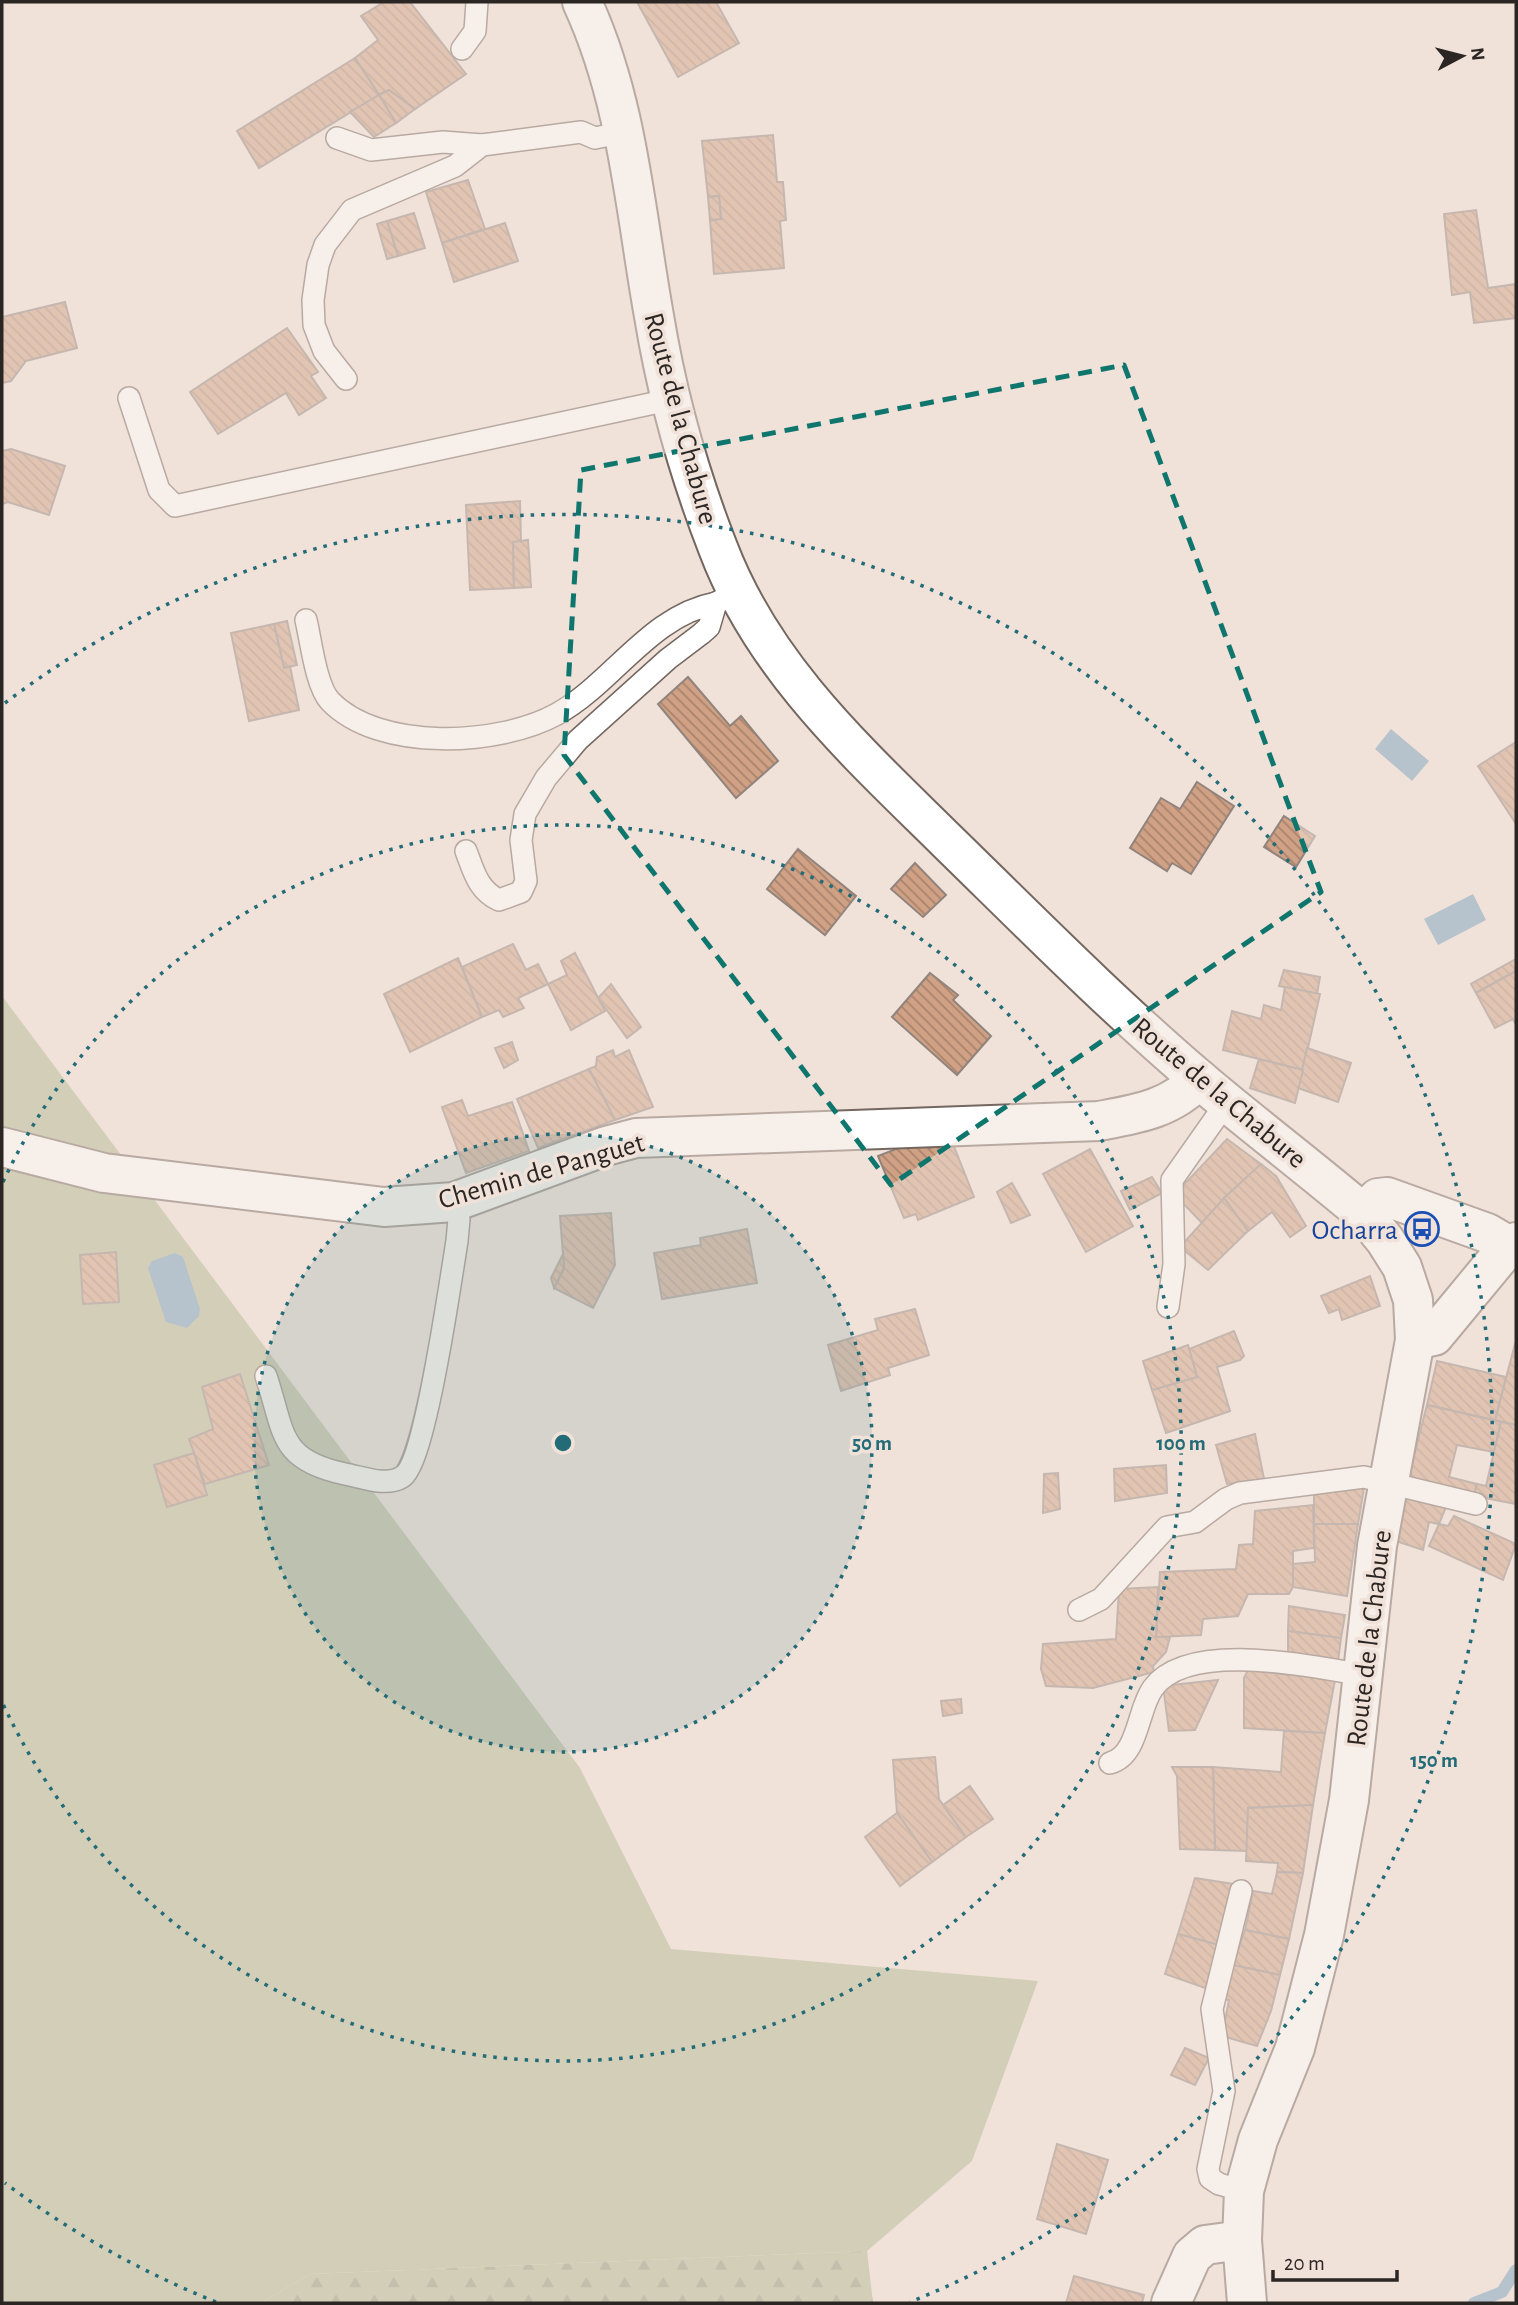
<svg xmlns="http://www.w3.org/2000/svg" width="1518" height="2305" font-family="'Alegreya Sans',sans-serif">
<defs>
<pattern id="forest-firs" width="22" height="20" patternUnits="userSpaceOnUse" patternTransform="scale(1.75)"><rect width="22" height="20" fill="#aeb791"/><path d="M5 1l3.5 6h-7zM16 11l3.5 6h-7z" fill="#8e9576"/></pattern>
<pattern id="building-back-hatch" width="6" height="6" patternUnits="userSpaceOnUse" patternTransform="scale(1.75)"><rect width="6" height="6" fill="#d0a185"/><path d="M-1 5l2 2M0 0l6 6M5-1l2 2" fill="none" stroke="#a9836c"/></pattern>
</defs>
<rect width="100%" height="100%" fill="#f0e1d9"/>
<polygon fill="#aeb791" points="2,996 580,1768 671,1949 1038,1981 972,2161 867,2251 310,2274 261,2303 2,2303"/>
<polygon fill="url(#forest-firs)" points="867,2251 873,2303 261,2303 310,2274"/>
<g fill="#709cbd">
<polygon points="1391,729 1429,761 1412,781 1375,749"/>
<polygon points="1473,894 1486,920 1438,945 1424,919"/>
<polygon points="175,1253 183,1257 200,1309 199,1316 187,1328 166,1322 148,1268 152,1261"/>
</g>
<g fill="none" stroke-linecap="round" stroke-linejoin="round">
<polyline stroke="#709cbd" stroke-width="12" points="1474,2303 1502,2292 1516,2270"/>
</g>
<g fill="url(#building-back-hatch)" stroke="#91847d" stroke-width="2">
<polygon points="384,2 410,2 466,74 415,109 389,90 379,95 355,58 378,40 361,16"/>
<polygon points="637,2 716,2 739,43 678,77"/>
<polygon points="355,58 379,95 259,168 237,131"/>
<polygon points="389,90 415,109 396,123 379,95"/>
<polygon points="379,95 396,123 374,137 350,112"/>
<polygon points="773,135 777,182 783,182 786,220 780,221 784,268 714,274 710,220 721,219 719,196 708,197 702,141"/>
<polygon points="468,180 485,229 442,243 426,192"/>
<polygon points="719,196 721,219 710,220 708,197"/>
<polygon points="1476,210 1488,288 1516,284 1516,318 1474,323 1470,292 1452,295 1444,214"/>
<polygon points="414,213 425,248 398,256 387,221"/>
<polygon points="387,221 398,256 387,259 377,224"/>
<polygon points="505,223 518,261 454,282 442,243"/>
<polygon points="65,302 77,348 26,361 11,381 2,383 2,317"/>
<polygon points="287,328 318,372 311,376 326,398 299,415 286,393 218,434 190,392"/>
<polygon points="11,449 65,466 49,515 8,502 2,504 2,451"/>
<polygon points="520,501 521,542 513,542 514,588 470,590 466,505"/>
<polygon points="528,540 531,587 514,588 513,542"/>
<polygon points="287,621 297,665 284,668 274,624"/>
<polygon points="274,624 284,668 290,666 299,710 249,721 231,633"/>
<polygon points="688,677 730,726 741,716 778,761 736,798 658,704"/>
<polygon points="1516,742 1516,824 1478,766"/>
<polygon points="1197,782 1234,806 1191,874 1172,863 1167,871 1130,848 1161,798 1180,809"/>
<polygon points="1284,816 1315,836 1296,867 1264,847"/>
<polygon points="798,849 856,896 825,935 767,889"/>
<polygon points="915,863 946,895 923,917 891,889"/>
<polygon points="513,944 526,970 538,964 548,984 518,998 524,1008 503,1017 499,1010 482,1017 462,967"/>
<polygon points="575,953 605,1011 571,1030 548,984 567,975 561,961"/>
<polygon points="458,958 482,1017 410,1052 384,994"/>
<polygon points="1516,959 1516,971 1476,993 1471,984"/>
<polygon points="1284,970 1320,977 1317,994 1279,986"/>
<polygon points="1516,971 1516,1025 1513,1019 1495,1028 1476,993"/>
<polygon points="930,973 958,995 953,1000 991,1036 957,1075 892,1017"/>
<polygon points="611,984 641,1027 627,1038 598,998"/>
<polygon points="1285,987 1320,994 1303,1070 1223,1050 1232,1011 1261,1019 1264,1005 1281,1010"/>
<polygon points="512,1042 518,1060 504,1068 495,1048"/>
<polygon points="1307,1048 1351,1063 1338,1102 1298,1088"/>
<polygon points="613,1050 615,1057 629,1050 653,1107 615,1120 589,1069 596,1066 597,1057"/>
<polygon points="1259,1059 1303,1070 1295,1103 1250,1088"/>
<polygon points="589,1069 615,1120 538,1148 517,1099"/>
<polygon points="462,1100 468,1116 512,1102 529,1151 466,1173 442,1107"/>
<polygon points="924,1138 930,1148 951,1139 974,1197 918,1220 916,1214 904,1218 878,1156"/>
<polygon points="1227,1139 1261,1164 1202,1223 1179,1199 1178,1191"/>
<polygon points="1090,1149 1133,1226 1086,1252 1043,1174"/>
<polygon points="1261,1164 1276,1176 1306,1226 1290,1237 1272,1212 1248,1231 1224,1198"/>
<polygon points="1152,1177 1162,1193 1130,1210 1121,1191"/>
<polygon points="1012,1183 1030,1215 1011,1223 997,1192"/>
<polygon points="1224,1198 1248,1231 1208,1270 1180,1247"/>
<polygon points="611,1213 615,1265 593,1308 554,1288 564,1268 560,1216"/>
<polygon points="747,1229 757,1283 662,1299 654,1253 701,1245 700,1238"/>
<polygon points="116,1252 119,1302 83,1304 80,1255"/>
<polygon points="563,1254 564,1268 554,1288 551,1278"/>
<polygon points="1370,1276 1380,1306 1342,1320 1339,1309 1329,1313 1321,1296"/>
<polygon points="915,1309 929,1355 888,1368 890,1375 841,1391 828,1345 878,1330 875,1319"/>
<polygon points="1234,1331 1244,1356 1240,1360 1217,1367 1230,1411 1166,1433 1152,1390 1197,1377 1189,1349"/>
<polygon points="1515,1344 1516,1344 1516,1425 1495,1420"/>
<polygon points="1188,1345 1197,1377 1152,1390 1143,1361"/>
<polygon points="1437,1361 1506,1377 1495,1420 1427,1405"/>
<polygon points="240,1374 269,1465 205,1484 189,1439 213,1429 202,1387"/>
<polygon points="1427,1405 1501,1422 1494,1452 1457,1445 1449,1477 1477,1484 1474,1496 1407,1483"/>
<polygon points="1501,1422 1516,1425 1516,1504 1474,1496 1477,1484 1486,1486"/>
<polygon points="1255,1434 1264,1479 1227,1484 1216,1445"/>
<polygon points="194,1453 207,1495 167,1507 154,1465"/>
<polygon points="1166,1465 1167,1493 1115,1501 1114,1469"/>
<polygon points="1058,1473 1060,1509 1043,1513 1044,1474"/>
<polygon points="1364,1488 1358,1524 1314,1524 1314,1492"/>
<polygon points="1405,1491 1448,1502 1439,1524 1429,1522 1423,1550 1393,1540"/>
<polygon points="1313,1505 1314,1548 1293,1551 1293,1587 1289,1594 1248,1594 1238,1616 1203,1619 1201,1635 1156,1637 1160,1572 1236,1569 1239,1545 1253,1544 1255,1511"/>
<polygon points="1454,1516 1516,1544 1503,1580 1429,1546 1439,1524 1448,1526"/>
<polygon points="1314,1524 1358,1524 1347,1596 1293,1587 1293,1564 1315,1562"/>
<polygon points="1158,1587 1156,1637 1170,1637 1166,1652 1153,1666 1154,1672 1093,1688 1046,1686 1041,1669 1043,1644 1116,1639 1119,1589"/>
<polygon points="1289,1606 1345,1615 1341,1638 1288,1631"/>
<polygon points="1288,1631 1341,1638 1338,1661 1288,1654"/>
<polygon points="1248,1670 1335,1680 1325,1733 1244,1728 1244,1678"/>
<polygon points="1218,1680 1195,1730 1169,1731 1163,1686"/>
<polygon points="961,1699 962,1713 943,1716 941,1701"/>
<polygon points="1284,1731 1325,1733 1313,1805 1248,1808 1247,1851 1215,1850 1213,1767 1281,1772"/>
<polygon points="935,1757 939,1799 966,1837 932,1862 897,1813 893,1760"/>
<polygon points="1172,1767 1213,1767 1215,1850 1180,1849 1177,1776"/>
<polygon points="970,1786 993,1819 966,1837 943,1805"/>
<polygon points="1313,1805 1303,1873 1277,1872 1278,1863 1246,1861 1248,1808"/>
<polygon points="897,1813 932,1862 900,1886 865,1837"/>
<polygon points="1277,1872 1303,1873 1289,1939 1245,1930 1253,1891 1272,1894"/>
<polygon points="1195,1878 1234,1884 1219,1945 1178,1934"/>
<polygon points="1245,1930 1289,1939 1280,1975 1233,1965"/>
<polygon points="1178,1934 1219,1945 1208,1989 1165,1974"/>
<polygon points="1233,1965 1280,1975 1271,2011 1257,2046 1222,2036 1229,2000 1219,1998"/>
<polygon points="1185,2048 1209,2058 1195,2085 1171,2075"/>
<polygon points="1057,2144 1108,2160 1086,2234 1037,2219"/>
<polygon points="1074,2276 1144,2295 1142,2303 1066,2303"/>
</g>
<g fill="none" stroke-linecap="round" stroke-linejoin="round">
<g stroke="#73675f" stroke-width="24">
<g id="lane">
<polyline points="462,49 475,31 477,2"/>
<polyline points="337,138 371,150 443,142 482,145"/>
<polyline points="346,379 324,351 314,325 313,300 318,265 325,245 352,210 455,166 482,145 581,132 595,138 625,132"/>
<polyline points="129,398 159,490 175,506 673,399"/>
<path d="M 306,620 C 311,641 316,686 330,701 C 379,752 499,746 557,714 C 614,682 649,616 716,603"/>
<path d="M 466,851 C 474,872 478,890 499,900 L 521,892 L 526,881 L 521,840 L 525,814 L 546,778 L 578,740 L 668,659 L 701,634 L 709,627 L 716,603 L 726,598"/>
<polyline points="1168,1307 1174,1264 1172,1180 1217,1116 1230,1104"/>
<path d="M 266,1376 C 285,1433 278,1460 345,1474 C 362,1477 386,1487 402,1477 C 425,1464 451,1277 457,1241 L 459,1219 L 454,1202"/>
<polyline points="1079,1610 1101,1599 1167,1527 1195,1522 1226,1499 1240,1493 1364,1477 1476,1504"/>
<path d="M 1110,1763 C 1139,1755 1137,1710 1153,1688 C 1189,1639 1313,1667 1364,1675"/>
<polyline points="1241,1891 1212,2009 1224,2091 1208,2169 1210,2178 1219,2184 1244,2191"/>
</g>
</g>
<g stroke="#73675f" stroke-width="42">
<g id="street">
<path d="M 2,1147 L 104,1173 L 384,1207 L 454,1202 L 606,1146 L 636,1138 L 1099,1121 C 1137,1114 1171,1109 1199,1079"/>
<polyline points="1363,1213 1378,1198 1387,1197 1487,1233 1511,1247 1516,1242"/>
<polyline points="1415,1340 1434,1336 1501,1255 1511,1247 1516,1249"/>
<polyline points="1171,2303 1192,2256 1205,2245 1242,2240"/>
</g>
</g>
<g stroke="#73675f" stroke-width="42">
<path id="secondary" d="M 582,2 C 628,101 635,210 654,316 C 667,395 689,474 718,548 C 764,669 858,753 948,842 C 1030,922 1112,1005 1200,1080 C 1253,1125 1310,1168 1363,1213 L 1385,1240 L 1402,1267 L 1413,1300 L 1415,1340 L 1377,1546 L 1349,1800 L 1324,1935 L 1295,2048 L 1258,2140 L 1244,2191 L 1242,2240 L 1247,2303"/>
</g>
<use href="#lane" stroke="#fff" stroke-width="21"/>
<use href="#street" stroke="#fff" stroke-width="38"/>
<use href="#secondary" stroke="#fff" stroke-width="38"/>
</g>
<path d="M0 0H1518V2305H0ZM 1124,365 L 1321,892 L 891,1185 L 564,755 L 581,470 Z" fill="#f0e1d9" fill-opacity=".55" fill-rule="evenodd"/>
<path fill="none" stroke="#0f766e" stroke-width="5" stroke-dasharray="14 9" stroke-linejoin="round" d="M 1124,365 L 1321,892 L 891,1185 L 564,755 L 581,470 Z"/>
<circle cx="563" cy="1443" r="309" fill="#226b77" fill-opacity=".12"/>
<g fill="none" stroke="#226b77" stroke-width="3.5" stroke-dasharray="3.5 7">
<circle cx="563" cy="1443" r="309"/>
<path d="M3 1182A618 618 0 1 1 3 1704"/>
<path d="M216 2302A927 927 0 0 1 5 2183M5 703A927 927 0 1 1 910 2302"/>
</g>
<defs>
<g id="bus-ring" transform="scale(1.75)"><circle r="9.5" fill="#f0e1d9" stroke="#1a4fb4" stroke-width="1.5"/><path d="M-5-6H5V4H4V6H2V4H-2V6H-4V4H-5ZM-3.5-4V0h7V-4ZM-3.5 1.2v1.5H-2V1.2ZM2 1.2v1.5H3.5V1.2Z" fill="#1a4fb4"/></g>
</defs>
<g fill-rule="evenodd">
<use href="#bus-ring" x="1422" y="1229"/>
</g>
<g text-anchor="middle" stroke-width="7" stroke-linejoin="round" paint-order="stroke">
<g font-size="28" fill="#2b2623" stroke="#f0e1d9">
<text transform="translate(682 418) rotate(75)" y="10">Route de la Chabure</text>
<text transform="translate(1220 1092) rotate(40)" y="10">Route de la Chabure</text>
<text transform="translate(541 1170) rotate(-16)" y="10">Chemin de Panguet</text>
<text transform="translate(1368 1638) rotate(-83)" y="10">Route de la Chabure</text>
</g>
<g font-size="28" fill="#164399" stroke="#f0e1d9" text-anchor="end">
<text x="1398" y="1239">Ocharra</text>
</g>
</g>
<circle cx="563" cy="1443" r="10" fill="#226b77" stroke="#f0e1d9" stroke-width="3.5"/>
<g font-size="21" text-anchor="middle" font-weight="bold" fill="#226b77" stroke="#f0e1d9" stroke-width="7" stroke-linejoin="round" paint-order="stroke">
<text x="872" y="1450">50 m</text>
<text x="1181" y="1450">100 m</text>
<text x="1434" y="1767">150 m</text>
</g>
<rect width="1518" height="2305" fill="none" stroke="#2b2623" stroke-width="7"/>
<g transform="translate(1462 56) rotate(83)" stroke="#f0e1d9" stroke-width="5" paint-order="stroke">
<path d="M0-5L12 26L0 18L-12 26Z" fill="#2b2623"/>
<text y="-10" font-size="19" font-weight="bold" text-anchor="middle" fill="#2b2623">N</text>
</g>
<path d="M1273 2270v10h124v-10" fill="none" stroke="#2b2623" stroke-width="3.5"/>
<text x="1284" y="2270" font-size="21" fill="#2b2623" stroke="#f0e1d9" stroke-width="5" paint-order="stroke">20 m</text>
</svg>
